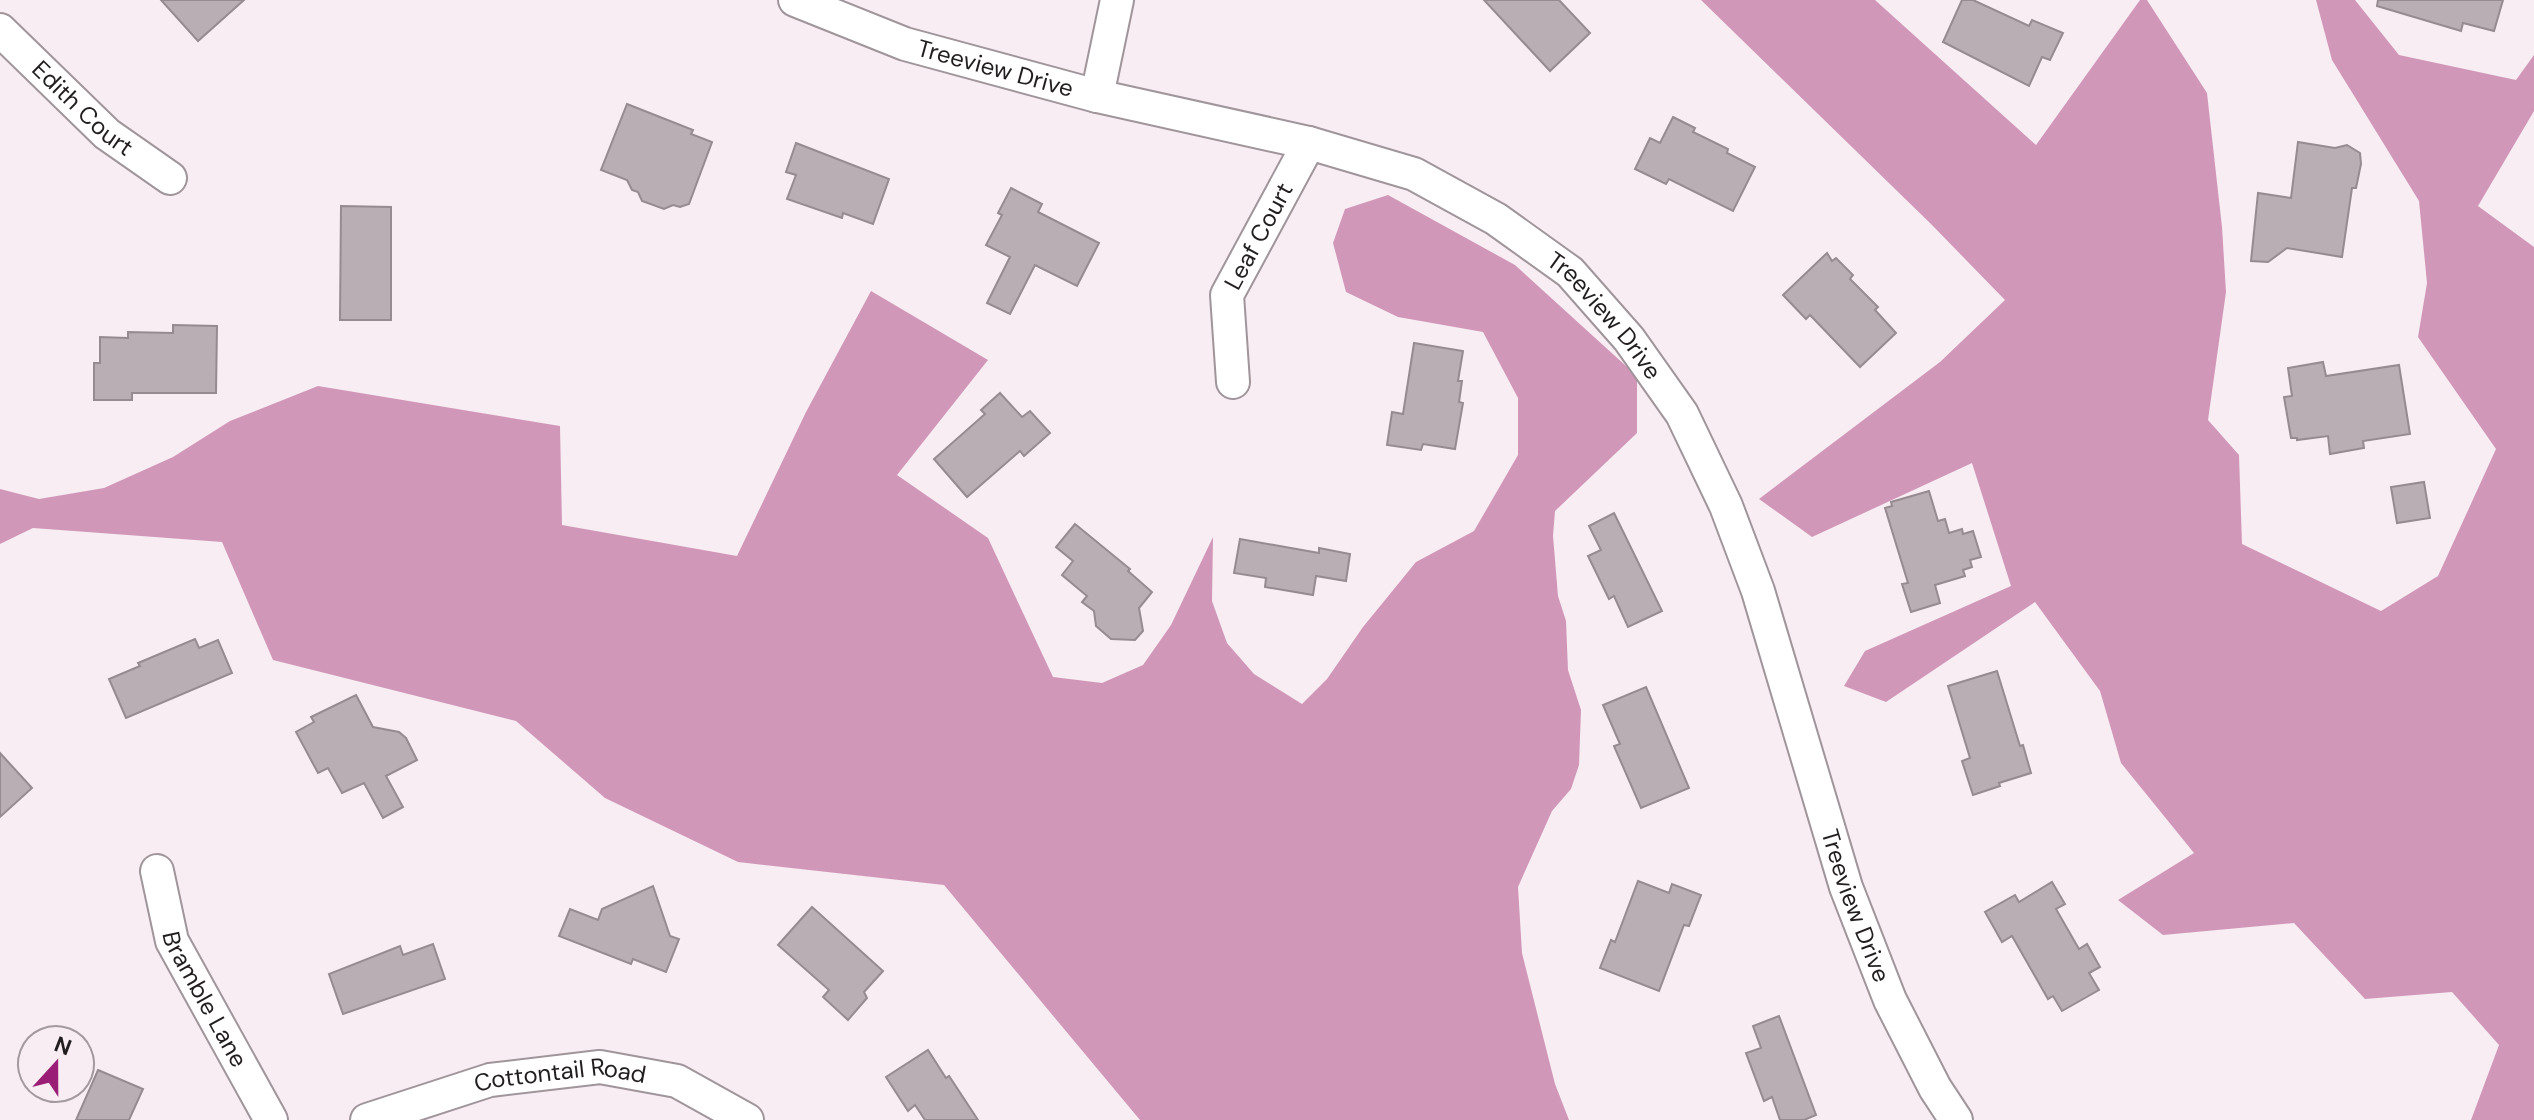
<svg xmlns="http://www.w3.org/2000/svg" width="2534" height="1120" font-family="'DM Sans',sans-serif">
<rect width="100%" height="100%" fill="#f8edf3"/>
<g fill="#d197b9">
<polygon points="1701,0 1875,0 2036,145 2140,0 2147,0 2207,93 2222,227 2226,292 2208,420 2239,455 2242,544 2381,611 2438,576 2496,449 2418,337 2427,283 2419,201 2332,60 2316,0 2355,0 2399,55 2516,80 2534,55 2534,111 2478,206 2534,247 2534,1120 2471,1120 2499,1045 2452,992 2365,999 2294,923 2163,935 2118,900 2194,853 2121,763 2100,691 2035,602 1886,702 1844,686 1865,651 2011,586 1972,463 1812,537 1759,499 1940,362 2005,300 1931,224"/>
<polygon points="1388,195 1515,265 1637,376 1637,433 1555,511 1553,536 1558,596 1566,621 1568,670 1581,710 1579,765 1571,789 1552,811 1518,887 1522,953 1555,1084 1569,1120 1140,1120 944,885 738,862 605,798 516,721 273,660 222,542 33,528 0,544 0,489 39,499 104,488 173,457 230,421 318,386 560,426 562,525 737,556 806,412 871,291 988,360 897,475 988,538 1053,677 1102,683 1143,665 1171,625 1213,537 1212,601 1227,643 1254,674 1302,704 1327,679 1363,627 1416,562 1474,531 1518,455 1518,398 1483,332 1398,317 1346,292 1333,243 1345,209"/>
</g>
<g fill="#b8aeb3" stroke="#958b90" stroke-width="2">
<polygon points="161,0 244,0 198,41"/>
<polygon points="1484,0 1559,0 1590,33 1550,71"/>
<polygon points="1962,0 1973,0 2029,26 2032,20 2063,33 2050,60 2042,57 2029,86 1943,42"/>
<polygon points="2378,0 2503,0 2494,31 2463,23 2461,31 2377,6"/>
<polygon points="627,104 693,130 691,134 712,142 689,204 680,207 673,205 664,209 642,201 638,192 632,190 627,180 601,170"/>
<polygon points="1673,117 1695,128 1693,132 1728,149 1727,153 1755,167 1733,211 1669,179 1666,184 1635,169 1650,138 1660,143"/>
<polygon points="2298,142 2335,148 2347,145 2360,153 2361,164 2356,188 2352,188 2342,257 2287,248 2268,262 2251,261 2258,193 2291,198"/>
<polygon points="796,143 889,179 873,224 843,213 842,218 787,199 796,175 786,172"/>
<polygon points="1011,188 1042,204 1038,212 1099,243 1077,286 1035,265 1010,314 987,303 1010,257 986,245 1002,215 998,213"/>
<polygon points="341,206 391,207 391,320 340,320"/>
<polygon points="1827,253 1832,261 1836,258 1853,275 1850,279 1878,307 1875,310 1896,333 1860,367 1810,315 1806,319 1783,295"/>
<polygon points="173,325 217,326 216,393 132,393 132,400 94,400 94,363 100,363 100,337 128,338 128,332 173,333"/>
<polygon points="1414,343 1463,351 1458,381 1462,381 1459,402 1463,403 1455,449 1423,444 1421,450 1387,445 1392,412 1403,414"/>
<polygon points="2323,362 2326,376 2399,365 2410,434 2363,441 2364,448 2330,454 2328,436 2297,440 2297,438 2291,438 2284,397 2292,396 2288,368"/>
<polygon points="1000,393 1022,417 1030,411 1050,433 1024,456 1020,451 967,497 934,459 985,414 981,410"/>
<polygon points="2424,482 2430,518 2397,523 2391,487"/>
<polygon points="1929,491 1938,521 1945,519 1949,533 1962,529 1963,534 1973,531 1981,557 1970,560 1972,567 1963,570 1965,576 1935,585 1940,603 1911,612 1902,584 1908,583 1885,508 1892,506 1891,502"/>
<polygon points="1614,513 1662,611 1628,627 1614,596 1609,599 1588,556 1601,550 1589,526"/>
<polygon points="1075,524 1130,569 1128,571 1152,592 1139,608 1143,631 1135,640 1111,639 1096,626 1094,611 1082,602 1087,596 1062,575 1073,561 1056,547"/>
<polygon points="1240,539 1319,553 1319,548 1350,554 1346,581 1316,576 1313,595 1265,587 1266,578 1234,573"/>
<polygon points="195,639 199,648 218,640 232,673 126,718 109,679 140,666 138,663"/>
<polygon points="1997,671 2020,746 2023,745 2031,773 1999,783 2000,786 1973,795 1962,761 1970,758 1948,686"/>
<polygon points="1646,687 1689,788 1641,808 1614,746 1620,744 1603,705"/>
<polygon points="356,695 373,727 399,732 406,738 417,760 386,776 403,807 383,818 364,783 342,793 328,768 318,773 296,732 314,722 311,717"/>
<polygon points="0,753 32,788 0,817"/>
<polygon points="1638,881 1669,893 1672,884 1701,895 1689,926 1684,925 1659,991 1600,968 1611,940 1615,942"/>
<polygon points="2052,882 2065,904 2056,909 2079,949 2087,944 2100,967 2089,973 2099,990 2062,1011 2053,996 2048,999 2012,936 2002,942 1985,912 2015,895 2019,902"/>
<polygon points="653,886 670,936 679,939 666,972 633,959 631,964 559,936 570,909 598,920 602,909"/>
<polygon points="812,907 883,971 864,992 867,998 848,1020 823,997 829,990 778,945"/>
<polygon points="433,944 445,979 343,1014 329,974 400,946 403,955"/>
<polygon points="1779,1016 1816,1115 1804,1120 1780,1120 1772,1097 1764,1101 1746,1053 1761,1048 1753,1026"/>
<polygon points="928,1050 946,1078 949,1076 978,1120 925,1120 915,1105 908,1111 886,1077"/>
<polygon points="98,1070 143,1089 129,1120 76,1120"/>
</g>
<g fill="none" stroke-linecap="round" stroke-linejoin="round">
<g stroke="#9f959a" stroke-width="36">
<g id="minor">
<path id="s1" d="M 795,0 L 905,44 L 1097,96 L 1309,143 L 1414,174 L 1496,219 L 1570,272 L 1629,339 L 1682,414 L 1726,506 L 1758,591 L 1846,887 L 1890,1000 L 1935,1088 L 1956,1120"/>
<path id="s2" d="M 0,30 L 107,134 L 170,178"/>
<polyline points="1097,96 1117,0"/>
<path id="s3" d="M 1233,382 L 1227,295 L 1309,143"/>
<path id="s4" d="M 157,871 L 172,941 L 271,1120"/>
<path id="s5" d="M 367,1120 L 490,1080 L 600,1067 L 677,1081 L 747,1120"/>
</g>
</g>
<use href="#minor" stroke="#fff" stroke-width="32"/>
</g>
<g text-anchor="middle" stroke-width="7" stroke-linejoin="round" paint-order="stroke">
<g font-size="24" fill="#221e20" stroke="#f8edf3">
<text dy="8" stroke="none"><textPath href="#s1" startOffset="212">Treeview Drive</textPath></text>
<text dy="8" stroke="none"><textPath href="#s2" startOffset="114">Edith Court</textPath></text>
<text dy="8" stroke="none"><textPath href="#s3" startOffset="154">Leaf Court</textPath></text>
<text dy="8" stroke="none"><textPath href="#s1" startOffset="884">Treeview Drive</textPath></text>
<text dy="8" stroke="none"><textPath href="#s1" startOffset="1532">Treeview Drive</textPath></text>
<text dy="8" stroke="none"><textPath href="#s4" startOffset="138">Bramble Lane</textPath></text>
<text dy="8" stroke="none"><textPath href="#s5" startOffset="200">Cottontail Road</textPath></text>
</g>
</g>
<g transform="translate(56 1064) rotate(21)"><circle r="38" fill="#f8edf3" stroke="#a29a9f" stroke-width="2"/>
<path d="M0-6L14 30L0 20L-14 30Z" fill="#9a1e76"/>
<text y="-12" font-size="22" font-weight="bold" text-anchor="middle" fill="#221e20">N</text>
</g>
</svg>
